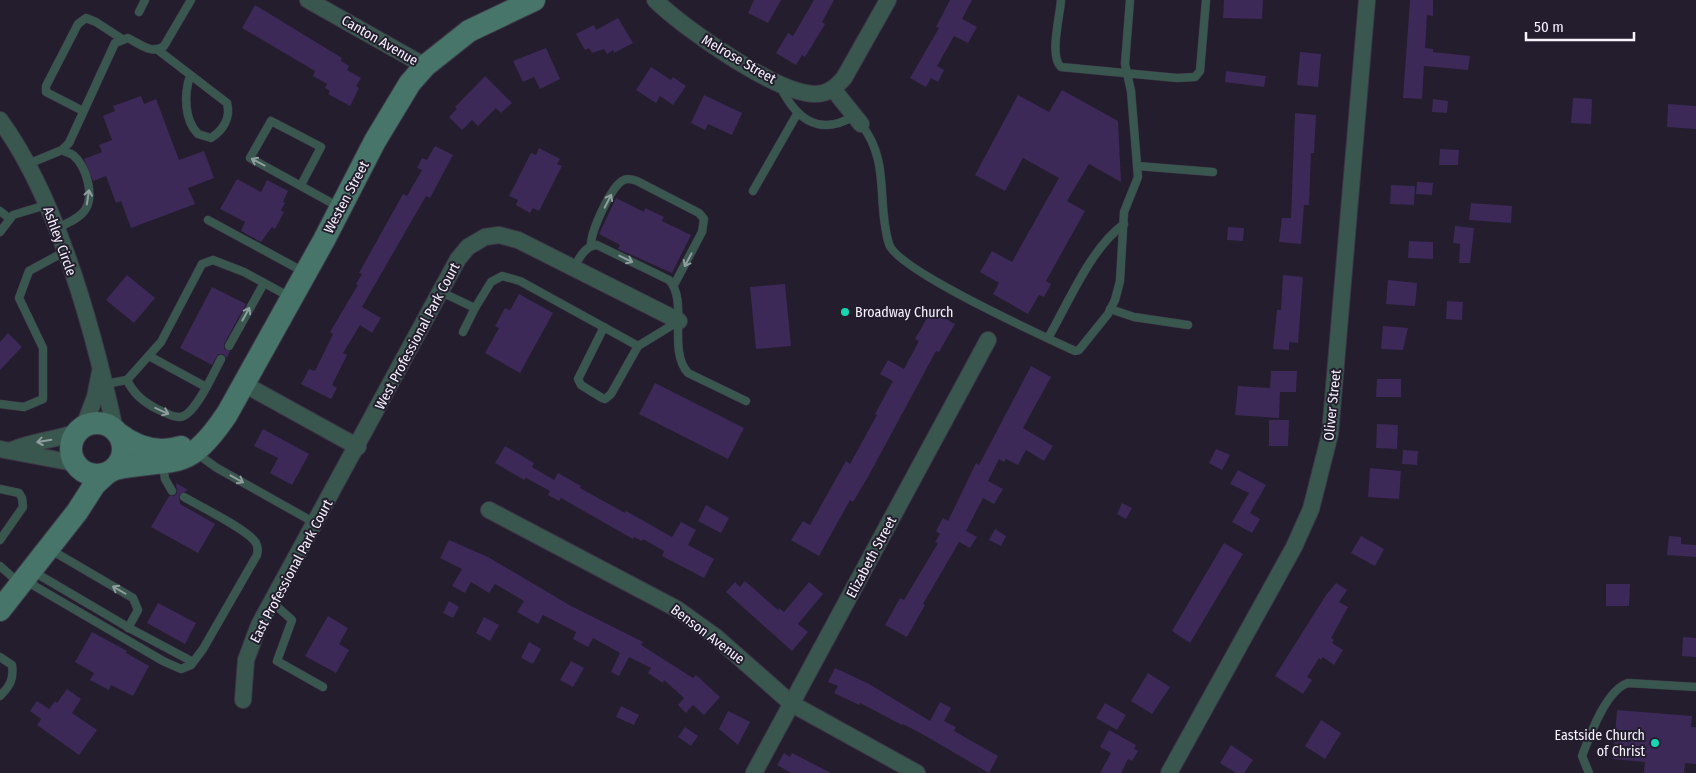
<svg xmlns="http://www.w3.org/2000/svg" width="1696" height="773" font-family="'Fira Sans Condensed',sans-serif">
<rect width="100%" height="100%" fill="#231d2d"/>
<g fill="#3c2957">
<polygon points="754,0 781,0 768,23 748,13"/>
<polygon points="814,0 834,0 822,22 825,24 805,57 802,55 796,65 776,53 788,33 793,36"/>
<polygon points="950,0 972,0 962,19 977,27 968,43 954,36 937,66 944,70 938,82 931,78 926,87 910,78 939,28 936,27"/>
<polygon points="1224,0 1263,0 1262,19 1223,18"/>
<polygon points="1410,0 1433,0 1433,16 1427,15 1425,48 1433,49 1433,52 1470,56 1468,70 1424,66 1422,99 1403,98"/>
<polygon points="255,5 342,58 341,61 349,66 347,70 361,78 356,86 359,88 350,106 328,94 330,91 325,88 327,84 313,76 315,71 242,28"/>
<polygon points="618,18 633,43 614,53 613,50 607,54 604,49 592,53 589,48 585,50 576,34 594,25 596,30"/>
<polygon points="546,48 560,79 540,89 534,77 523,82 513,61"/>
<polygon points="1300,52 1321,54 1318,87 1297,85"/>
<polygon points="651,67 671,80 673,77 686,86 673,105 660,96 656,103 636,90"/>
<polygon points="1226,71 1266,76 1264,87 1225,82"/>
<polygon points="485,76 512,103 501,113 496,108 478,126 472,120 462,130 449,117 457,109 455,107"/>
<polygon points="1062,90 1118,121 1121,182 1089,164 1067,201 1085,211 1046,281 1051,284 1044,297 1039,295 1028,314 993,294 999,283 980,272 992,251 1012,262 1059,178 1023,158 1005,191 975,175 1018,95 1049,112"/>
<polygon points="704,95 742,113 732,135 708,124 705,130 691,123"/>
<polygon points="141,96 144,104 156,99 179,160 204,151 214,178 188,188 195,204 131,228 121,201 116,203 106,176 93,181 84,159 102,152 99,145 112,140 103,116 115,111 113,106"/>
<polygon points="1573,98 1592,99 1591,124 1571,123"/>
<polygon points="1433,99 1448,101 1447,113 1432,112"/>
<polygon points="1668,104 1696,106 1696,129 1667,127"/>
<polygon points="1295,113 1316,115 1314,153 1311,153 1309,205 1304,205 1301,244 1279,242 1282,218 1291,218"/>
<polygon points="435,146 453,155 430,198 426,196 362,307 381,318 372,333 360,325 343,353 347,355 332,385 337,388 331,399 301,384 309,369 315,371 333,334 330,332 358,285 356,284 362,274 359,273 403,194 407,196 422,170 417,168 422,158 427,160"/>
<polygon points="539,148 560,159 557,164 562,166 539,211 533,208 530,213 516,205 518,200 509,196 531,153 536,155"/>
<polygon points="1440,149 1459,150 1458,165 1439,165"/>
<polygon points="237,179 261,192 267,180 288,191 283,202 285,203 281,210 284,212 275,229 272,227 261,242 241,231 245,222 220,209"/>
<polygon points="1417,182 1433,183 1432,195 1416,194"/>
<polygon points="1391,185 1415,186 1414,205 1390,204"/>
<polygon points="616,198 644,212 645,208 664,217 662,221 691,235 672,273 618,249 620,245 599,234"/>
<polygon points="1471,203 1512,206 1511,223 1469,220"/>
<polygon points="1455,226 1474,228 1470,263 1459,263 1460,244 1453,243"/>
<polygon points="1228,227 1244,228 1243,241 1227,240"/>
<polygon points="1409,241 1433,242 1433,259 1408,258"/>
<polygon points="127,275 155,298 134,323 106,300"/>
<polygon points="1283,275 1303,277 1298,343 1289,342 1289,350 1273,349 1277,310 1281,310"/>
<polygon points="1388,280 1417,283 1415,306 1386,304"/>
<polygon points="785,284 791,346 756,349 750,287"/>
<polygon points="212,287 246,304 224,344 224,349 230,351 227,358 223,354 218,354 212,365 180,348"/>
<polygon points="519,294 553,313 520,373 485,353 499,328 495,326 505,308 510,310"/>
<polygon points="1447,301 1463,302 1462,320 1446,319"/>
<polygon points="931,311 955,324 939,352 936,351 869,475 853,502 850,500 819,556 791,540 803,521 810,525 846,461 850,464 877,415 875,414 893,381 880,374 888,360 904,369 919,341 915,339"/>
<polygon points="1383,326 1408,328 1403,350 1381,349"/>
<polygon points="8,333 22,347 0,370 0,342"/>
<polygon points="1031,366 1051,377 1023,428 1053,446 1044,461 1026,450 1018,465 1006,459 1004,462 999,459 988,481 1003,489 994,504 983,498 966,531 977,537 970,548 959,542 923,604 925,605 907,637 885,625 900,598 904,600 938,543 935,542 940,534 936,531 943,518 948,521 976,463 979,465"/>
<polygon points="1271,371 1297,371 1296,392 1280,392 1279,418 1235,415 1238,386 1270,388"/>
<polygon points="1377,379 1401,379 1401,397 1376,397"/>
<polygon points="655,383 744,428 728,459 639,414"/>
<polygon points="1269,420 1289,420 1288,446 1269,446"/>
<polygon points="1377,424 1398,425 1397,449 1376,448"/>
<polygon points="263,429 309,454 292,485 270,473 278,458 254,446"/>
<polygon points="505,446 534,463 532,467 554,480 558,473 581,486 580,488 625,513 626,511 672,537 681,522 696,530 688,545 714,559 704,578 662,556 664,551 643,539 642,541 634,537 633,539 561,498 559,501 548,495 550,491 526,478 524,480 495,463"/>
<polygon points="1216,449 1230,455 1222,470 1209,463"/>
<polygon points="1403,450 1418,451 1417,465 1402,464"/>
<polygon points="1370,468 1401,471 1399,499 1368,497"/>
<polygon points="1238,470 1266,485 1250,513 1260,519 1252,533 1232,522 1249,493 1230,484"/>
<polygon points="176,483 188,490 179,495 180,504 215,524 198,553 151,527 169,496 174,496 177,493"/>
<polygon points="1122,503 1132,508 1126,519 1117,514"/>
<polygon points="706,505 729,518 721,533 698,521"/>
<polygon points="995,529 1006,536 1001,546 989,540"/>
<polygon points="1361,536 1384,549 1375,566 1351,553"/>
<polygon points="1669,536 1681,537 1681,544 1696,545 1696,557 1667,555"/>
<polygon points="449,540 488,557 571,606 643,642 641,645 693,678 696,675 720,697 704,715 693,705 686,713 678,705 684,698 664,680 663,683 648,673 651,668 629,657 619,676 611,672 620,653 593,638 588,647 573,639 576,632 543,615 538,624 517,612 524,601 495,584 489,593 471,582 465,593 452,586 462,569 440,558"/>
<polygon points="1224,543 1243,554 1190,643 1172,631"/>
<polygon points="745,581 778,610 779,608 784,612 809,582 823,594 798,624 808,632 792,651 726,592 735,582 740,587"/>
<polygon points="1336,583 1347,590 1339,602 1348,607 1331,638 1334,640 1332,643 1343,650 1334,665 1323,657 1321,660 1319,658 1307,677 1312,680 1303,694 1275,676 1326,595"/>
<polygon points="1606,584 1630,584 1629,606 1606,606"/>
<polygon points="449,601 459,607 453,618 443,613"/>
<polygon points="158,603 196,623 185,644 147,623"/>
<polygon points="328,616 348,628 339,644 349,650 336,673 305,656"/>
<polygon points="484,617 499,625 490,641 476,633"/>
<polygon points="92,632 127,651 126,653 149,666 133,696 111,685 109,690 90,680 94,673 75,662"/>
<polygon points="1683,637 1696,638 1696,657 1682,656"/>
<polygon points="529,642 541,649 533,664 521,658"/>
<polygon points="571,661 584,668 573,687 560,680"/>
<polygon points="835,668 869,684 930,721 940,702 951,708 944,721 956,727 954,731 998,756 989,773 922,734 903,724 902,725 860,703 859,705 834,693 838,686 828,682"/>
<polygon points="1148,673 1170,687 1152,714 1131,701"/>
<polygon points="67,689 81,699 72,713 97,730 79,755 37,725 41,719 30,711 37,701 49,709 55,701 57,703"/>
<polygon points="1105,703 1126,715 1117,730 1096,718"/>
<polygon points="621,706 639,715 634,725 616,717"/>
<polygon points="1617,710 1692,716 1691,727 1696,727 1696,764 1685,763 1684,773 1644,773 1645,762 1613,759"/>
<polygon points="728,711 750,722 738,745 719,729"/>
<polygon points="1321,720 1341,733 1325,759 1305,746"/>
<polygon points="685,727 698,736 691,746 678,737"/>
<polygon points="1109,730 1136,745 1134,749 1138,751 1132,761 1128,759 1121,773 1100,773 1111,753 1100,747"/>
<polygon points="1231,745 1253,760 1244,773 1236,773 1220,763"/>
<polygon points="784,753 790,757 792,753 831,773 791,773 777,765"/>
</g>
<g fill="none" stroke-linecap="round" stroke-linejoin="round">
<g stroke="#3c3746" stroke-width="9">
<g id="lane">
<path d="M 1061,0 C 1060,16 1049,57 1061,67 L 1177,78 L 1195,77 L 1200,71 L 1206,0"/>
<polyline points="139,12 145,0"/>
<path d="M 158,50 L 227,103 C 231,118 223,130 211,138 L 198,134 C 184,120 184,94 190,76"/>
<path d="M 780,86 C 796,119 819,137 854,116"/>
<polyline points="83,111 46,92 46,86 78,24 86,18 96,22 122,39"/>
<path d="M 861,124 C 891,162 876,202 889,244 C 897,270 1045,337 1075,351 L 1079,350 L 1108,314 L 1115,300 L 1120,281 L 1124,212 L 1138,177 L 1131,91 L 1125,64 L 1130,0"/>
<path d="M 28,164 L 62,150 L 69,143 L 115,43 L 128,38 C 140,44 152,55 164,46 L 191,0"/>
<polyline points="1137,166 1213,172"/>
<polyline points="301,185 321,147 271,121 250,158 339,207"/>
<polyline points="753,191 797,114"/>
<polyline points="0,211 10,219"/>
<polyline points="208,220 304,272"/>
<path d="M 56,229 C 65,224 79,219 85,210 C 95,195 86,166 73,155 C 70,153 65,152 62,150"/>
<polyline points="0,232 13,215 46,205"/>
<path d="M 591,245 C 591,231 610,189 622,181 C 627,178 631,179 637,181 L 699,213 L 704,219 L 702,232 L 674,285"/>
<path d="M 574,267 C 580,257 585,246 597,245 L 669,280 C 689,301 667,350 688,373 L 746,401"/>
<polyline points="439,291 475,308 463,332"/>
<polyline points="475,308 491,282 502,276 520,281 638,346 679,321"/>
<polyline points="1110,309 1134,317 1188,325"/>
<polyline points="604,327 578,379 581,385 602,398 605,399 611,394 638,346"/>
<path d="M 1048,338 C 1069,302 1090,249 1124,224"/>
<polyline points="229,346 264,283"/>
<polyline points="149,356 206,387"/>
<path d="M 127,380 C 133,393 143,402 157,409 C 163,411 171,417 179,417 C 194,418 214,372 221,359"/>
<polyline points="105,384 127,380 161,342 202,264 213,260 244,272 290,297"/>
<polyline points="0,404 24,407 43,399 43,348 19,298 29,271 64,252"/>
<polyline points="196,453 217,468 315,523"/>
<polyline points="163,465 165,479 172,491"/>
<polyline points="0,489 19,493 22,498 23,507 0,540"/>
<polyline points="51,550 133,598 138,610 128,628"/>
<polyline points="0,566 19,583"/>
<polyline points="34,572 131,629 193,662"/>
<path d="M 26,581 L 163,661 L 181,669 L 191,665 L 203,649 L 257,555 C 258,551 258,547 256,543 C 249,530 199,506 184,497"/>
<polyline points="272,602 292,620 277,661 323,687"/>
<path d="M 0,657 L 12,665 C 14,679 10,686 0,696"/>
<path d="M 1589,773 L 1582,756 C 1590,735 1606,690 1628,683 L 1696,687"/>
</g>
</g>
<g stroke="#3c3746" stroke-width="18">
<g id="street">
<polyline points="308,0 425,66"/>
<path d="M 655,0 C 682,27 777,94 815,94 C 828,94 836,87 844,78 L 888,0"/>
<polyline points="833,89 861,124"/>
<path d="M 0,120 C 59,201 94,332 115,430"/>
<polyline points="244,384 358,447"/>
<polyline points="84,426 95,397 100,372"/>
<polyline points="0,449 74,463"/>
<path d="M 12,450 C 33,441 55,440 77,432"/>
<polyline points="489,510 677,609 716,637 792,704 917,773"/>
<polyline points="243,700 246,660 259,625 458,259 468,247 485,237 499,235 518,240 679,321"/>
<polyline points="754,773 988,340"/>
<polyline points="1169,773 1294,547 1311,509 1330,434 1367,0"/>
</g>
</g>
<g stroke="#3c3746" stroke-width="24">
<g id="secondary">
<circle cx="97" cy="449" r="26"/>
<path d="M 119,434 C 137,448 158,454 181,447"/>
<path d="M 115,469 C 176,456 186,475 227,414 L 324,240 L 375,141 L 410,83 L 425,66 L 469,31 L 534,0"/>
<polyline points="0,610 77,512 95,484 106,474"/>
</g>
</g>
<use href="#lane" stroke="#3a574f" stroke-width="8"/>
<use href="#street" stroke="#3a574f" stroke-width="16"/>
<use href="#secondary" stroke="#477569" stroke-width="22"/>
</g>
<defs><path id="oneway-shaft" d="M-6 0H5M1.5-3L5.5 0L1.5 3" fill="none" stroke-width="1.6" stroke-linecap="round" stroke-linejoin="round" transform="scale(1.25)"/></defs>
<g stroke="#8f9d9e">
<use href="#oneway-shaft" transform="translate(258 162) rotate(-152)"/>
<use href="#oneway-shaft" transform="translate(88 197) rotate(-81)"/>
<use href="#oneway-shaft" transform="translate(608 201) rotate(-63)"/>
<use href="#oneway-shaft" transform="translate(626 259) rotate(26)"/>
<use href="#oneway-shaft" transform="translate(688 260) rotate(118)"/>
<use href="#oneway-shaft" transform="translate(246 314) rotate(-61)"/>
<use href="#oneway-shaft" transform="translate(162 411) rotate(24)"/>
<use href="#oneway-shaft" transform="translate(44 441) rotate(171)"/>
<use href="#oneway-shaft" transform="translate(237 479) rotate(29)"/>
<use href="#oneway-shaft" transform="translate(119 590) rotate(-150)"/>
</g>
<g fill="#16d5b3" stroke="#231d2d" stroke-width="2">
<circle cx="845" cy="312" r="5"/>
<circle cx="1655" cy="743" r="5"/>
</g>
<g text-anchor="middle" stroke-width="4" stroke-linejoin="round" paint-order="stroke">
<g font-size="14" fill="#f6f2fe" stroke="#231d2d">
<text transform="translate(380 40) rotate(30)" y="5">Canton Avenue</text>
<text transform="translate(739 59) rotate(30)" y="5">Melrose Street</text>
<text transform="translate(346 197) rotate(-62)" y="5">Westen Street</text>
<text transform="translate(60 241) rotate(70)" y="5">Ashley Circle</text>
<text transform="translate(417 336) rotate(-62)" y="5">West Professional Park Court</text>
<text transform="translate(1332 405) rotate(-84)" y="5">Oliver Street</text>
<text transform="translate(871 557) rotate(-62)" y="5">Elizabeth Street</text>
<text transform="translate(291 571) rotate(-62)" y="5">East Professional Park Court</text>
<text transform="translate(708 634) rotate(37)" y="5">Benson Avenue</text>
</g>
<g font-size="14" fill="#f6f2fe" stroke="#231d2d" text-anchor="start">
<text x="855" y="317">Broadway Church</text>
<text x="1645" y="740" text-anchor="end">Eastside Church<tspan x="1645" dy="16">of Christ</tspan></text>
</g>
</g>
<path d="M1526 32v8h108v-8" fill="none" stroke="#f6f2fe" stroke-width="2.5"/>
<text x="1534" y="32" font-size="15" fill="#f6f2fe" stroke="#231d2d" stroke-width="4" paint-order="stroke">50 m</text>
</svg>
